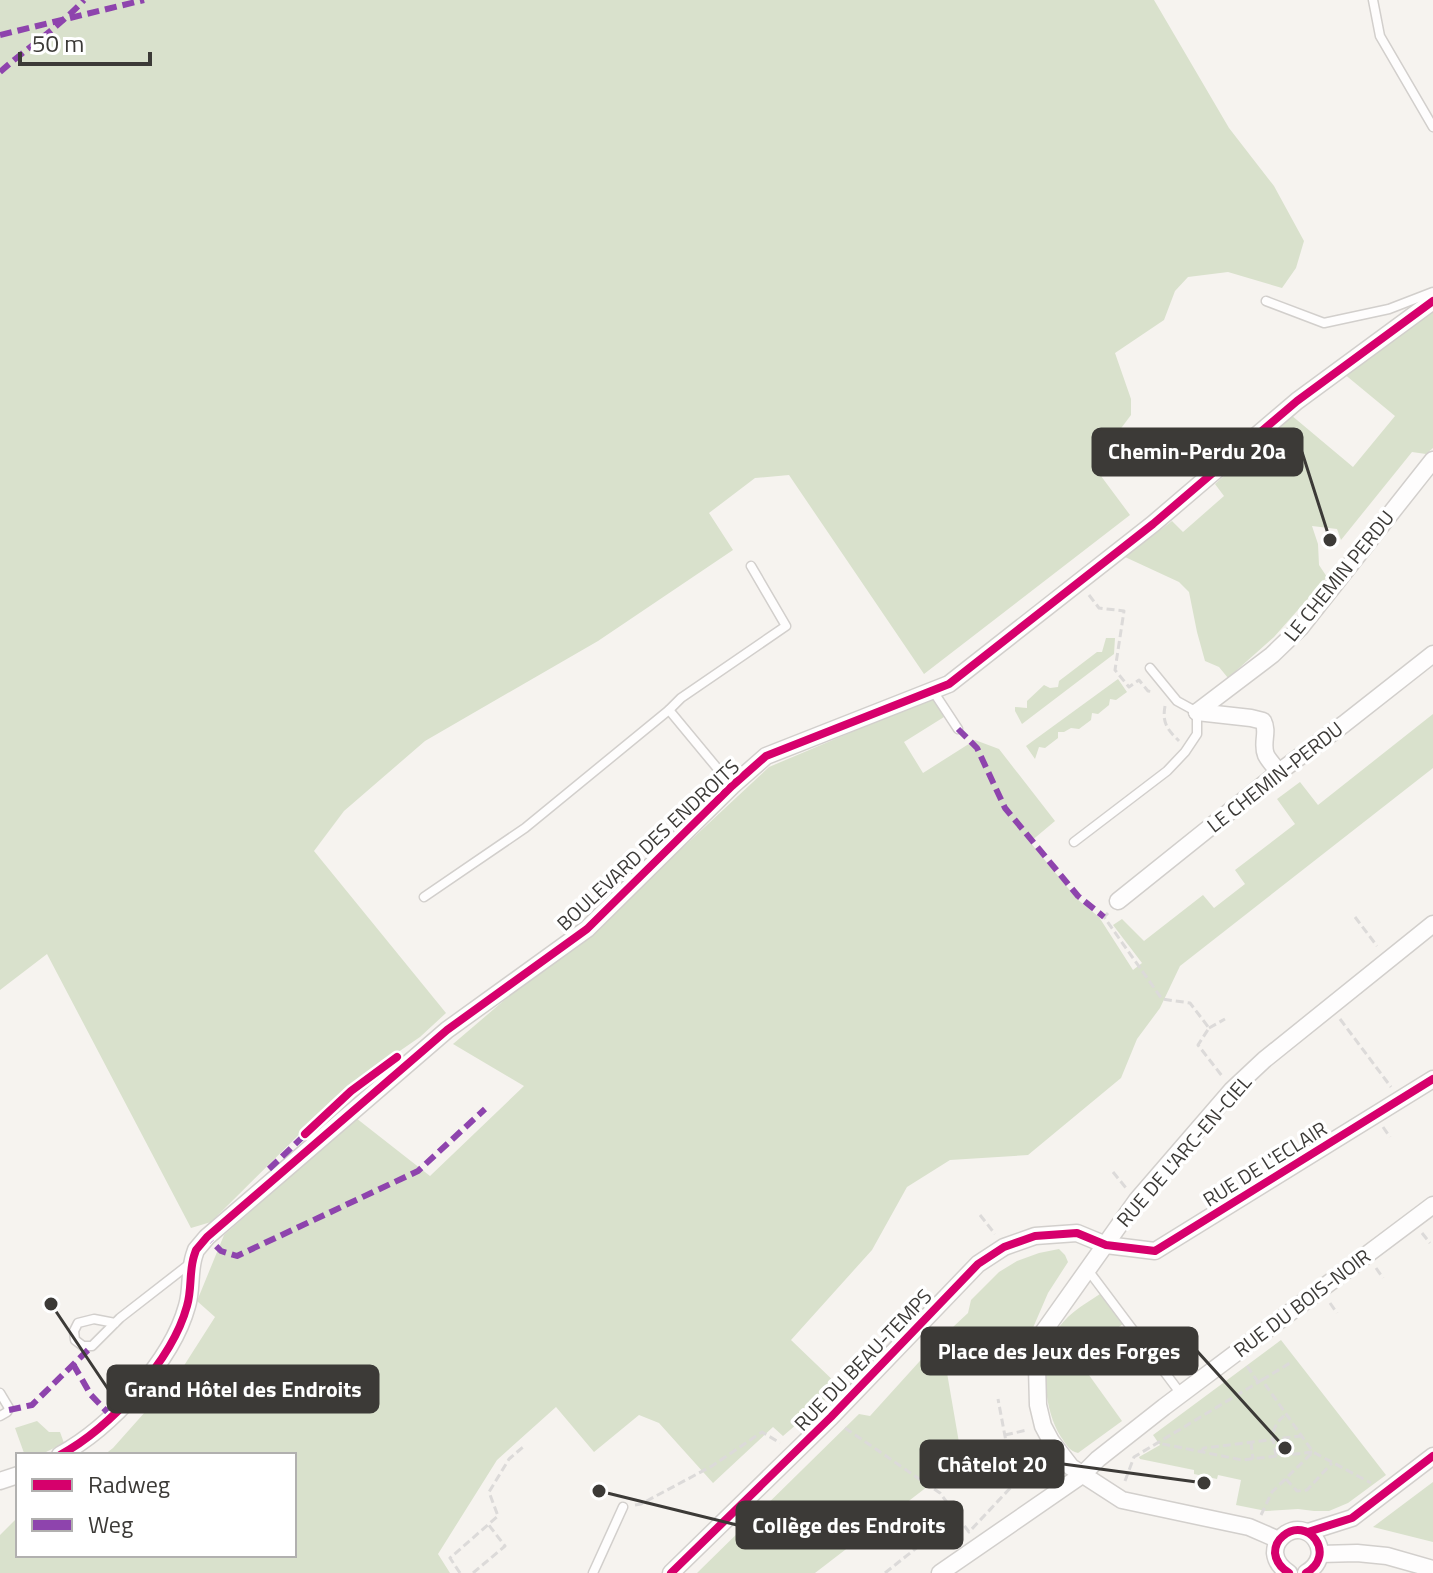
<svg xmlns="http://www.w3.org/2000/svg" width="1433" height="1573" font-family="'Titillium Web',sans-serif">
<rect width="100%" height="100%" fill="#f6f3ef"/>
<g fill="#d9e1cc">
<polygon points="0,0 1154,0 1229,128 1274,186 1304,241 1296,268 1282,288 1228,272 1188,277 1175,291 1164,320 1115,353 1131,399 1131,415 1110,443 1098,472 1130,515 924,674 789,475 755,478 709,513 733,550 598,641 425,741 344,811 314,851 446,1013 420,1037 346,1088 211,1222 191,1228 47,954 0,990"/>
<polygon points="1433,309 1433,448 1426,454 1412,452 1341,540 1337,529 1312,526 1318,544 1319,565 1327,577 1274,637 1228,678 1219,667 1205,661 1197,632 1189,592 1179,582 1125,557 1172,521 1183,532 1224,496 1215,484 1291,415 1353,467 1395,416 1343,373"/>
<polygon points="1106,638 1115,638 1114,654 1022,724 1015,711 1015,707 1027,708 1027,701 1044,685 1050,688 1058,687 1059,681 1097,652 1102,652"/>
<polygon points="1118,679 1127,692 1116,700 1110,699 1109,705 1098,714 1092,713 1091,720 1079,729 1071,728 1064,732 1058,732 1058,738 1045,748 1039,747 1035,759 1026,746"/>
<polygon points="932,698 944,717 904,742 923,773 975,740 999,749 1055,821 1030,842 1077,899 1099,917 1133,970 1142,963 1113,925 1122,919 1144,941 1203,895 1214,908 1245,884 1235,870 1295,824 1277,799 1300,782 1318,805 1433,714 1433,768 1180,966 1160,1008 1137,1039 1121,1078 1028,1155 950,1160 907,1187 872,1250 791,1340 840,1387 783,1436 773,1427 713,1483 659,1423 639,1415 594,1452 556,1407 497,1460 438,1554 450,1573 0,1573 0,1535 18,1517 18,1555 294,1555 294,1455 104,1455 113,1448 178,1375 215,1317 197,1301 224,1235 356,1118 430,1176 524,1086 453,1044 679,851 769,767"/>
<polygon points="1059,1249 1065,1255 1068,1262 1048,1293 1023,1351 946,1367 962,1460 815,1573 697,1573 859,1414 870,1416 938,1341 968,1313 971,1300 999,1272 1017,1261 1039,1253"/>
<path d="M 1100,1294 L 1123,1324 L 1076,1357 L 1122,1421 L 1078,1453 C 1069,1451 1066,1444 1061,1437 C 1044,1410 1040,1363 1054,1335 C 1064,1316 1083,1305 1100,1294 Z"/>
<polygon points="1281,1340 1386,1475 1348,1503 1329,1511 1314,1511 1298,1509 1266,1511 1236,1505 1241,1480 1218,1475 1217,1479 1194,1474 1194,1470 1140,1459 1139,1457 1160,1445 1153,1435"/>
<polygon points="37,1421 49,1432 60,1432 64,1443 40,1455 22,1455 24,1453 15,1428"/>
<polygon points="1433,1482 1433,1542 1373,1527"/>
</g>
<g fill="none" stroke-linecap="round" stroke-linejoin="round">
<g stroke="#d2cfcc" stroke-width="11">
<g id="lane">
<polyline points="1373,0 1380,36 1433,127"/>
<polyline points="1266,301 1324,323 1389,309 1433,292"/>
<polyline points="933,691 958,729"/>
<polyline points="669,710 732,786"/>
<polyline points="1074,842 1167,771 1185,752 1197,734 1197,712 1177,701 1150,668"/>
<polyline points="424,897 525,828 669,710 681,698 786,626 751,566"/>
<polyline points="1088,1270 1181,1394"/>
<polyline points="115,1323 94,1319 78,1323 74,1331 75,1340 83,1346 92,1346 120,1318 192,1262"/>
<polyline points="0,1393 9,1408 7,1412 0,1416"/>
<polyline points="593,1573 623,1507"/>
</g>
</g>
<g stroke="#d2cfcc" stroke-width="19">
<g id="street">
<polyline points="1197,712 1272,655 1300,628 1433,460"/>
<path d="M 1197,712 L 1251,718 L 1263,721 C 1269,732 1261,743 1266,755 C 1269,761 1275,767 1279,772"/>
<polyline points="1118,901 1279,772 1344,724 1433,654"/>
<path d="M 60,1455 C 110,1428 172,1361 187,1306 C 192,1290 189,1272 194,1256 L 196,1250 L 207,1237 L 447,1030 L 587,929 L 732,786 L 766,756 L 949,684 L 1153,524 L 1297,401 L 1433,301"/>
<polyline points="0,1481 18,1475"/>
<polyline points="1308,1532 1352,1518 1433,1456"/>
<polyline points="1279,1540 1249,1527 1122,1500 1071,1467 1051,1441 1043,1426 1038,1405 1037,1367 1044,1331 1137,1200 1232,1090 1264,1060 1433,924"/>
<polyline points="1320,1554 1357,1553 1387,1556 1433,1569"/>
<polyline points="671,1573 831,1417 978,1264 1004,1247 1035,1236 1077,1233 1106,1245 1155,1251 1433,1079"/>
<polyline points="940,1573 1082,1475 1098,1459 1164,1407 1433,1205"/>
<path d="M 1289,1573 C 1281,1568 1276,1562 1275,1553 C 1275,1546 1278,1540 1283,1536 C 1307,1515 1338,1554 1306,1573"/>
</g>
</g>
<g stroke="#dcdad9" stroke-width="3" stroke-dasharray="8 4" stroke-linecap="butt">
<polyline points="1089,595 1099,608 1124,611 1115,670 1129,687 1139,680 1148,691 1154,692"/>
<path d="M 1165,706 C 1162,723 1167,729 1179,741"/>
<polyline points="1108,913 1104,917 1162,999 1190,1003 1209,1028 1198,1045 1222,1076"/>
<polyline points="1355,917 1377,946"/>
<polyline points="1340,1019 1391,1087"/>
<polyline points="1209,1028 1225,1019"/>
<polyline points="1383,1127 1390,1137"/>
<polyline points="1113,1172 1126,1188"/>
<polyline points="980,1215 995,1234"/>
<polyline points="1422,1233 1430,1243"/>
<polyline points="1376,1268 1383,1278"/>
<polyline points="1330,1303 1337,1313"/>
<polyline points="1247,1366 1258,1382"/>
<polyline points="1262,1380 1290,1363"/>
<polyline points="845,1428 940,1493 969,1532 1014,1484 998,1399"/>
<polyline points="1005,1435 1027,1430"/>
<polyline points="1251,1442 1253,1459"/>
<polyline points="1201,1452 1204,1448 1301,1436"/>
<path d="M 1276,1456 C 1273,1437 1269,1428 1286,1414"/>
<polyline points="1286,1479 1297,1491 1307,1490 1332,1463"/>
<polyline points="1125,1481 1134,1457 1262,1380 1313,1452 1242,1460 1158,1443"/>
<polyline points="635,1505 641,1504 712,1466 762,1432 780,1443"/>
<polyline points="1261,1515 1272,1492 1313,1452 1371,1483"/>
<polyline points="460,1573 450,1558 498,1516 489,1492 509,1459 523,1447"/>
<polyline points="473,1573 505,1546 488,1524"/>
<polyline points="885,1573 949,1522 954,1520 961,1520"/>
</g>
<use href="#lane" stroke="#fefdfd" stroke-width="8"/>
<use href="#street" stroke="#fefdfd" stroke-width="16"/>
<g stroke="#8e44ad" stroke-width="6" stroke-dasharray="12 6" stroke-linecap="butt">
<polyline points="0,35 144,0"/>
<path d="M 0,72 C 28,47 59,27 84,0"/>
<polyline points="958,729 977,748 1005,808 1078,896 1104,917"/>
<polyline points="269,1169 310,1130"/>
<polyline points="210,1233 207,1237 221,1251 237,1256 418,1171 485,1109"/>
<polyline points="73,1364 91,1395 112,1417"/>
<polyline points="9,1410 32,1405 92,1346"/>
</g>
<g stroke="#fff" stroke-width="13">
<g id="cycleway">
<polyline points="305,1134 351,1091 397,1057"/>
<path d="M 60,1455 C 110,1428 172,1361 187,1306 C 192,1290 189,1272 194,1256 L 196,1250 L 207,1237 L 447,1030 L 587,929 L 732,786 L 766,756 L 949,684 L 1153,524 L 1297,401 L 1433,301"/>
<polyline points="1308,1532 1352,1518 1433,1456"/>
<polyline points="671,1573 831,1417 978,1264 1004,1247 1035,1236 1077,1233 1106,1245 1155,1251 1433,1079"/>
<path d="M 1289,1573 C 1281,1568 1276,1562 1275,1553 C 1275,1546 1278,1540 1283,1536 C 1307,1515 1338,1554 1306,1573"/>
</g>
</g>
<use href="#cycleway" stroke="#d6006c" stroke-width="8"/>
</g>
<g text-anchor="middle" stroke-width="7" stroke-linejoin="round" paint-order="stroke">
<g font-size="20" fill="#3c3a37" stroke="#fff">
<text transform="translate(1339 576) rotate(-51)" y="7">LE CHEMIN PERDU</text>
<text transform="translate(1275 777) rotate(-38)" y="7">LE CHEMIN-PERDU</text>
<text transform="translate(648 845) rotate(-43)" y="7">BOULEVARD DES ENDROITS</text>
<text transform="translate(1184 1151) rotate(-49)" y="7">RUE DE L'ARC-EN-CIEL</text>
<text transform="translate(1265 1164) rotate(-32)" y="7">RUE DE L'ECLAIR</text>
<text transform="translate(1302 1303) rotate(-37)" y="7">RUE DU BOIS-NOIR</text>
<text transform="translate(863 1360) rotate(-46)" y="7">RUE DU BEAU-TEMPS</text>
</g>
</g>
<path fill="none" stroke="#3c3a37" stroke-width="3" d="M1330 540L1302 452M1285 1448L1197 1351M51 1304L108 1389M1204 1483L1063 1464M599 1491L737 1525"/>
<g fill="#3c3a37" stroke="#fff" stroke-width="3">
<circle cx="1330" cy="540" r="8"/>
<circle cx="1285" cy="1448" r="8"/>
<circle cx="51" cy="1304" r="8"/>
<circle cx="1204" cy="1483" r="8"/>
<circle cx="599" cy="1491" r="8"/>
</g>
<g fill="#3c3a37" stroke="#3c3a37" stroke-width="3">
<rect x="1093" y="429" width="209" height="46" rx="8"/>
<rect x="922" y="1328" width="275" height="46" rx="8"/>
<rect x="108" y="1366" width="270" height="46" rx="8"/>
<rect x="921" y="1441" width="142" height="46" rx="8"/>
<rect x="737" y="1502" width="225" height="46" rx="8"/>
</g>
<g font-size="22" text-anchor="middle" font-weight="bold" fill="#fff">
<text x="1197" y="459">Chemin-Perdu 20a</text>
<text x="1059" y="1359">Place des Jeux des Forges</text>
<text x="243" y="1397">Grand Hôtel des Endroits</text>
<text x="992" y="1472">Châtelot 20</text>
<text x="849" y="1533">Collège des Endroits</text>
</g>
<rect x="16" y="1453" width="280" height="104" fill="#ffffff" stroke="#b1b0af" stroke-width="2"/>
<rect x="32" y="1479" width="40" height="12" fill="#d6006c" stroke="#b1b0af" stroke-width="2"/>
<text x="88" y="1493" font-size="24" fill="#3c3a37">Radweg</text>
<rect x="32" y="1519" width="40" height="12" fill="#8e44ad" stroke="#b1b0af" stroke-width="2"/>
<text x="88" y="1533" font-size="24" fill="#3c3a37">Weg</text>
<path d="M20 52v12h130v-12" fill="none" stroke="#3c3a37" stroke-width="4"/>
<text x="32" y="52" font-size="24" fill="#3c3a37" stroke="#ffffff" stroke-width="6" paint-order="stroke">50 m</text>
</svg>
